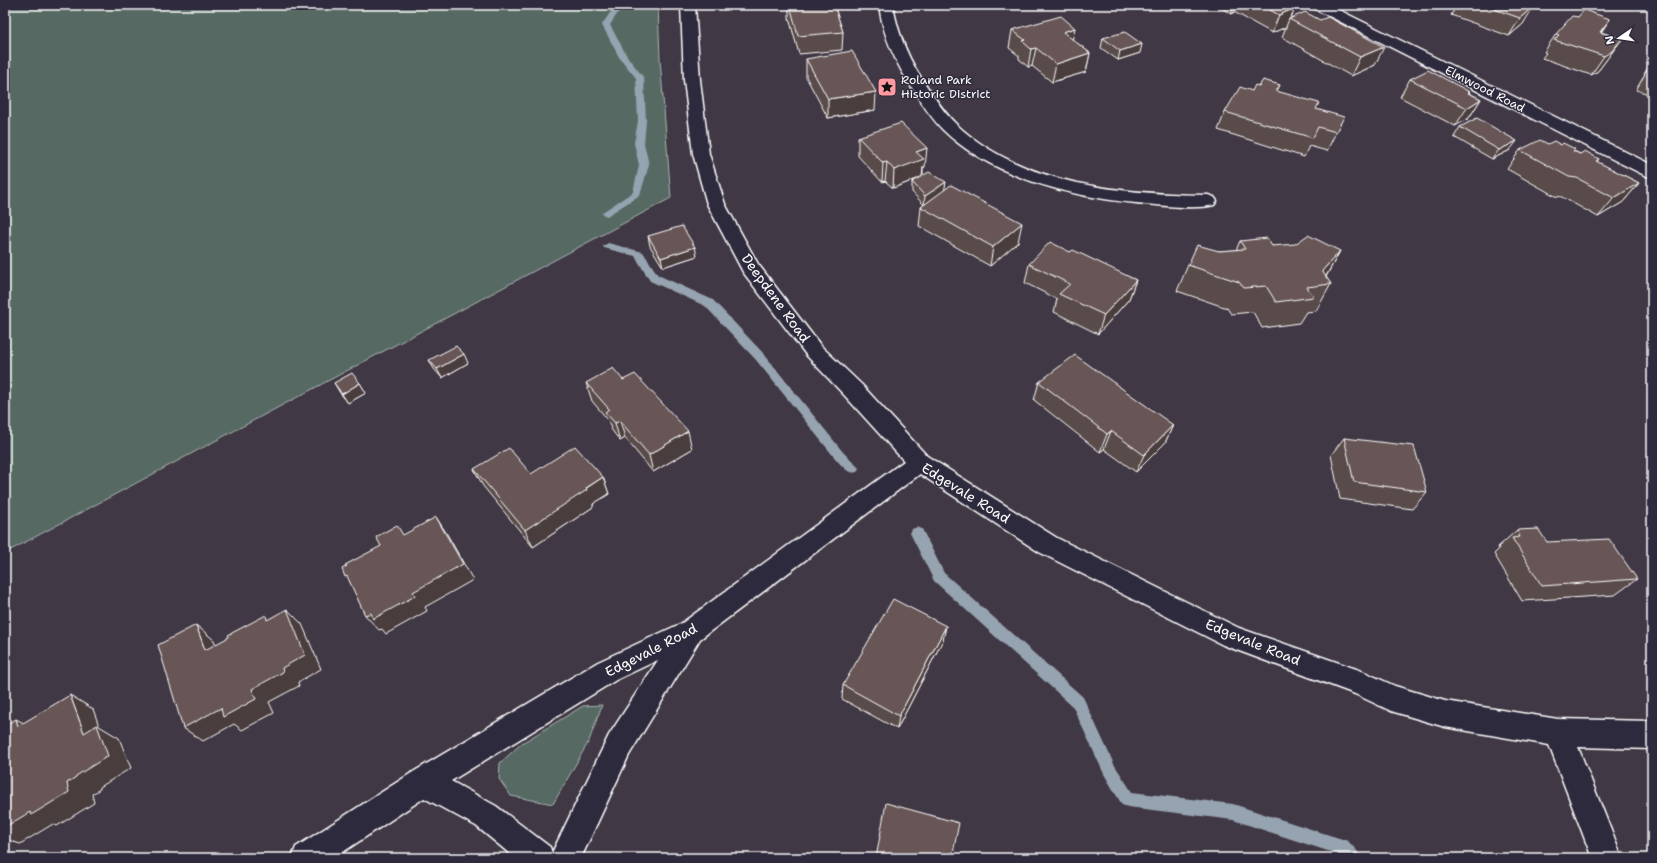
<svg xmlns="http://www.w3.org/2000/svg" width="1657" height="863" font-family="'Shantell Sans',sans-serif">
<rect width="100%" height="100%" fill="#403844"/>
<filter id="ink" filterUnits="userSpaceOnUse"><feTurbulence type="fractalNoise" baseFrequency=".025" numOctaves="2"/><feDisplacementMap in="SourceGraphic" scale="8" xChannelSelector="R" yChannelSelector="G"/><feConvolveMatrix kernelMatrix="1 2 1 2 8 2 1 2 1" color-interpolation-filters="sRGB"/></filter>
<g filter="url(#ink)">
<g fill="#566a64" stroke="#aab4b2">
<polygon points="5,5 658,5 660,59 671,198 5,553"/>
<polygon points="602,705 589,741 553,804 511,796 499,779 500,763 522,743 583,706"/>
</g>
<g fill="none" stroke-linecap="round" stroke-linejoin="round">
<g fill="#96a3b0" fill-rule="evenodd">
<polygon points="615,5 623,5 610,25 627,56 644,78 646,121 644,143 649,165 640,195 607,216 604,215 602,213 604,211 633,192 639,165 634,143 638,121 636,78 619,57 602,25"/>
<path d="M 608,243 L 643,252 L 658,275 L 713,300 L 764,354 L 843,452 L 859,468 L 857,472 C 848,475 841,465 835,458 L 756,360 L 705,306 L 650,281 L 635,256 L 604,248 L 603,246 Z"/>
<polygon points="917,527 922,529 944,573 1083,697 1114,764 1132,792 1233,804 1348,841 1358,852 1360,858 1341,858 1337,854 1233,820 1128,807 1122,805 1104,774 1073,707 934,581 910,533 912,529"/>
</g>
<g stroke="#fff" stroke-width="3">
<g id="minor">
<path d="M 681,5 L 695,5 L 700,80 L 709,154 L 725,204 L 758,264 L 821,346 L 862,385 L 927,456 L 1057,538 L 1239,628 L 1362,671 L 1395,686 L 1445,701 L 1558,719 L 1652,721 L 1652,749 L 1578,747 L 1622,858 L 1592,858 L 1549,745 L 1445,727 L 1391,711 L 1355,694 L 1223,645 L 1039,552 L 920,474 L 700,639 L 629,755 L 581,858 L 515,858 L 476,826 L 424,798 L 334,858 L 292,858 L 296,847 L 413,772 L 598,662 L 682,623 L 904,461 L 846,397 L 807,356 L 743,272 L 707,204 L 693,154 L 684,80 ZM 658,660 L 609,735 L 552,853 L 550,847 L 496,806 L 451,781 L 616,680 Z"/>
<path d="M 879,5 L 893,5 C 898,36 910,63 928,88 C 937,101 945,114 956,124 C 1022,186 1123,194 1208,195 L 1214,197 L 1217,201 L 1214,205 C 1194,210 1157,205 1136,203 C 1071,197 991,177 943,130 C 932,119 923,105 914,91 C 896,64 883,37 879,5 Z"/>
<polygon points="1311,5 1329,5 1652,165 1652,177 1646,176 1313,8"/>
</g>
</g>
<use href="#minor" fill="#2f2a3d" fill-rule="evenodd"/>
</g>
<g fill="#594b4a" stroke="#fff">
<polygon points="789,5 834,5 843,32 842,50 799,54 789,18"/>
<polygon points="1220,5 1289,5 1295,8 1291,18 1375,65 1351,76 1282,37 1286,27 1272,33 1234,12 1231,14 1220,7"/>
<polygon points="1457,5 1531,5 1523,24 1509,36 1451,15"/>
<polygon points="1578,17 1610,19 1601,32 1622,39 1598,71 1591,75 1542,58 1546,53 1544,52 1556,34"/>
<polygon points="1012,30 1073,40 1090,53 1086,72 1052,82 1032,66 1028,67 1019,59 1019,56 1009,48"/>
<polygon points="1103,38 1140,53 1118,60 1101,48"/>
<polygon points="806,59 875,110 828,118 806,77"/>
<polygon points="1652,61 1652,95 1636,90 1645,74 1644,74"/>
<polygon points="1410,79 1470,92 1469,93 1481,99 1469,118 1455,126 1400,97"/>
<polygon points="1280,85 1277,91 1316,109 1336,132 1327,151 1309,146 1304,157 1218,130 1225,112 1252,91 1259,86"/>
<polygon points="1460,127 1510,150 1492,159 1454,137"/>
<polygon points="858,137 925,167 923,167 923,176 945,190 1018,242 990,266 919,226 921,207 924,205 912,192 912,182 917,179 893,188 885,181 882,182 858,156"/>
<polygon points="1548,144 1574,151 1580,154 1599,159 1597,162 1639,183 1623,202 1598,217 1562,197 1555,196 1507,169 1520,150"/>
<polygon points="648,236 697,256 663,267 650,246"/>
<polygon points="1240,241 1272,246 1340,251 1326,277 1331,284 1316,311 1306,312 1299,323 1262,328 1253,312 1231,314 1227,308 1177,291 1188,265 1219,251 1236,250"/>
<polygon points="1070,252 1136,280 1129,299 1098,334 1054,312 1057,299 1025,283 1029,264"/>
<polygon points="429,360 468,363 442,378 434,369"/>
<polygon points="623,380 692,449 653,472 625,438 620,441 611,429 608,420 592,401 586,383"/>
<polygon points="1039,382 1173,425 1165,443 1136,472 1104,449 1100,452 1034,400"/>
<polygon points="334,383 360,383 366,393 348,403 340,393"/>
<polygon points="1344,438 1427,492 1412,509 1340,499 1331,455"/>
<polygon points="474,469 531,474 603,477 609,494 593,504 593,507 533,547 483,486"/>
<polygon points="1517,530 1547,542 1637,579 1615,595 1522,601 1494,554 1499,549 1498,547"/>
<polygon points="946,626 943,640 897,729 842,699 843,685"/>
</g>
<g fill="#493d3c" stroke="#fff">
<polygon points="1234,5 1237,5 1234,12 1231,14"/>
<polygon points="1534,6 1523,24 1509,36 1520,18"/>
<polygon points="1295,8 1290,19 1289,19 1286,27 1272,33 1279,15"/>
<polygon points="1610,19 1598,37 1600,32"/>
<polygon points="1075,28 1071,46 1063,32"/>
<polygon points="1622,39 1598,71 1591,75 1604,56"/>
<polygon points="1142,44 1140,53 1118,60 1120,51"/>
<polygon points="1384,47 1375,65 1351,76 1360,57"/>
<polygon points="1036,48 1032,66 1028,67 1031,49"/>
<polygon points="1090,53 1086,72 1052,82 1056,64"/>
<polygon points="876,92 875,110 828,118 828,99"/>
<polygon points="1481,99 1469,118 1455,126 1467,108"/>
<polygon points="1517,141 1510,150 1492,159 1499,150"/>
<polygon points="927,148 925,167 923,167 922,177 893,188 894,170 916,152"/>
<polygon points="887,162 885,181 882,182 883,163"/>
<polygon points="946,182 944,192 924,205 925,196"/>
<polygon points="1639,183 1623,202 1598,217 1614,198"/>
<polygon points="1022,223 1018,242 990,266 993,247"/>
<polygon points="695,247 697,256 663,267 661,258"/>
<polygon points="1340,251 1325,278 1322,271"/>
<polygon points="1136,280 1129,299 1098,334 1104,315"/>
<polygon points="464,354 468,363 442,378 437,369"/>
<polygon points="360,383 366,393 348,403 342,394"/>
<polygon points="620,421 625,438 620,441 615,423"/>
<polygon points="1173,425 1165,443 1136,472 1144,455"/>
<polygon points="688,431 692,449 653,472 649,455"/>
<polygon points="1111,431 1104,449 1100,452 1107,434"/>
<polygon points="603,477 609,494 593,504 593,507 533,547 525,530"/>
<polygon points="436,517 447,534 473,580 425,607 427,611 386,634 382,629 379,630 365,615 413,592"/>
<polygon points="287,609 302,624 321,669 298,682 299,686 269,702 274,713 242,730 234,724 203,741 183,728 282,668"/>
<polygon points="196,625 214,640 223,664 205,650"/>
<polygon points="946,626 943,640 897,729 899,716"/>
<polygon points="70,695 93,709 99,726 119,738 131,768 100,787 100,789 92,794 94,803 57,826 53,824 20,844 5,839 5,827 67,783 76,776 84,733"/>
<polygon points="16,719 41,732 18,726"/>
</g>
<g fill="#685756" stroke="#fff">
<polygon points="790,5 834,5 843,32 798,36"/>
<polygon points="1261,5 1289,5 1295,8 1279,15"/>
<polygon points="1482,5 1531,5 1534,6 1520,18"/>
<polygon points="1584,10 1610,19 1600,32 1622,39 1611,52 1604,56 1554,40 1559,35 1556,34 1572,16 1578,17"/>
<polygon points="1305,12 1320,20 1328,17 1384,47 1360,57 1289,19"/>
<polygon points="1061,16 1075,28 1063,32 1090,53 1056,64 1036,48 1031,49 1022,41 1025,40 1012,30"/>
<polygon points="1125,32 1142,44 1120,51 1103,38"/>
<polygon points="852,51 876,92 828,99 806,59"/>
<polygon points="1428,70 1470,92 1468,93 1481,99 1467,108 1410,79"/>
<polygon points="1263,80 1280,85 1276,91 1319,103 1316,109 1344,117 1336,132 1318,127 1313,138 1225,112 1240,87 1252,91 1255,85 1259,86"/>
<polygon points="1477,118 1517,141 1499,150 1460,127"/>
<polygon points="901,123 927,148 916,152 924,159 894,170 887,162 883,163 858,137"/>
<polygon points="1540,140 1548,144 1554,141 1561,145 1563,143 1575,149 1573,151 1580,154 1585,151 1599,159 1596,161 1639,183 1614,198 1577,178 1569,177 1520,150"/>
<polygon points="929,172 946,182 925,196 912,182"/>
<polygon points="951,185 1022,223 993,247 921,207"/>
<polygon points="682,226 695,247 661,258 648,236"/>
<polygon points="1308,235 1340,251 1322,271 1331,284 1307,287 1314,297 1276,302 1266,286 1244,288 1239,282 1188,265 1197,245 1219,251 1245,249 1240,241 1267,238 1272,246 1295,244"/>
<polygon points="1050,242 1070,252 1073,250 1136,280 1104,315 1059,294 1070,284 1029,264"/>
<polygon points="456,346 464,354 437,369 429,360"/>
<polygon points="1075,355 1173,425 1144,455 1111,431 1107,434 1039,382"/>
<polygon points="613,368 623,380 635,374 688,431 649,455 620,421 615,423 605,412 609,409 586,383"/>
<polygon points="352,373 360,383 342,394 334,383"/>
<polygon points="1344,438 1414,446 1427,492 1354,482"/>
<polygon points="575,446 603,477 586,488 587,490 525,530 474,469 509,448 531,474"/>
<polygon points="436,517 463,564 413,592 415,596 373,619 371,613 365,615 347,576 345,577 342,569 347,566 345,565 381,546 376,537 397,525 403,535"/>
<polygon points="1538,529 1547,542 1609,539 1637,579 1542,586 1512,538 1520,537 1517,530"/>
<polygon points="893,599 946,626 899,716 843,685"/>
<polygon points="287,609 305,655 282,668 283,672 252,689 256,699 223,717 221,708 183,728 158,645 196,625 205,650 229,637 228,635 266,615 267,620"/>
<polygon points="70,695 84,733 97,725 108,756 76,776 76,777 67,783 69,792 31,815 30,812 5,827 5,726 16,719 18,726"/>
<polygon points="886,803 959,823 952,858 876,858"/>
</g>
</g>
<defs>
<g id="sight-square" transform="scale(1)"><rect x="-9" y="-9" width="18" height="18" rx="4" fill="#ff9aa2" stroke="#2f2a3d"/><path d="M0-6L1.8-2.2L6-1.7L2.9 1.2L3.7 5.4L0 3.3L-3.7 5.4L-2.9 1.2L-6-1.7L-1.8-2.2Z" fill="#111"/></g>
</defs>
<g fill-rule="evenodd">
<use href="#sight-square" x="887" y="87"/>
</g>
<g text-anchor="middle" stroke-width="3" stroke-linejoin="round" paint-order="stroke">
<g font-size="12" fill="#fff" stroke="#2f2a3d" text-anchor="start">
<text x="901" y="84">Roland Park<tspan x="901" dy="14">Historic District</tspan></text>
</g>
<g font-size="12" fill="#fff" stroke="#2f2a3d">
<text transform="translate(1485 89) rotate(27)" y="4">Elmwood Road</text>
</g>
<g font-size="14" fill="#fff" stroke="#2f2a3d">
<text transform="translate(776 298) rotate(54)" y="5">Deepdene Road</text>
<text transform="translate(966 493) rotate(32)" y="5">Edgevale Road</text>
<text transform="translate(1253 642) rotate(22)" y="5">Edgevale Road</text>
<text transform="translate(651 650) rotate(-27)" y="5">Edgevale Road</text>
</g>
</g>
<rect width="1657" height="863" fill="none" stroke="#2f2a3d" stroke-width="20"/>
<rect x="10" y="10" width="1637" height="843" fill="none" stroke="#fff" stroke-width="1.5" filter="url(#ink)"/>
<g transform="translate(1619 38) rotate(257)" stroke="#2f2a3d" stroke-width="3" paint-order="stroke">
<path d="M0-3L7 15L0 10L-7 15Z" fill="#ffffff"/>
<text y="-6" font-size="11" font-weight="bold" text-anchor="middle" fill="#ffffff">N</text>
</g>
</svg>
